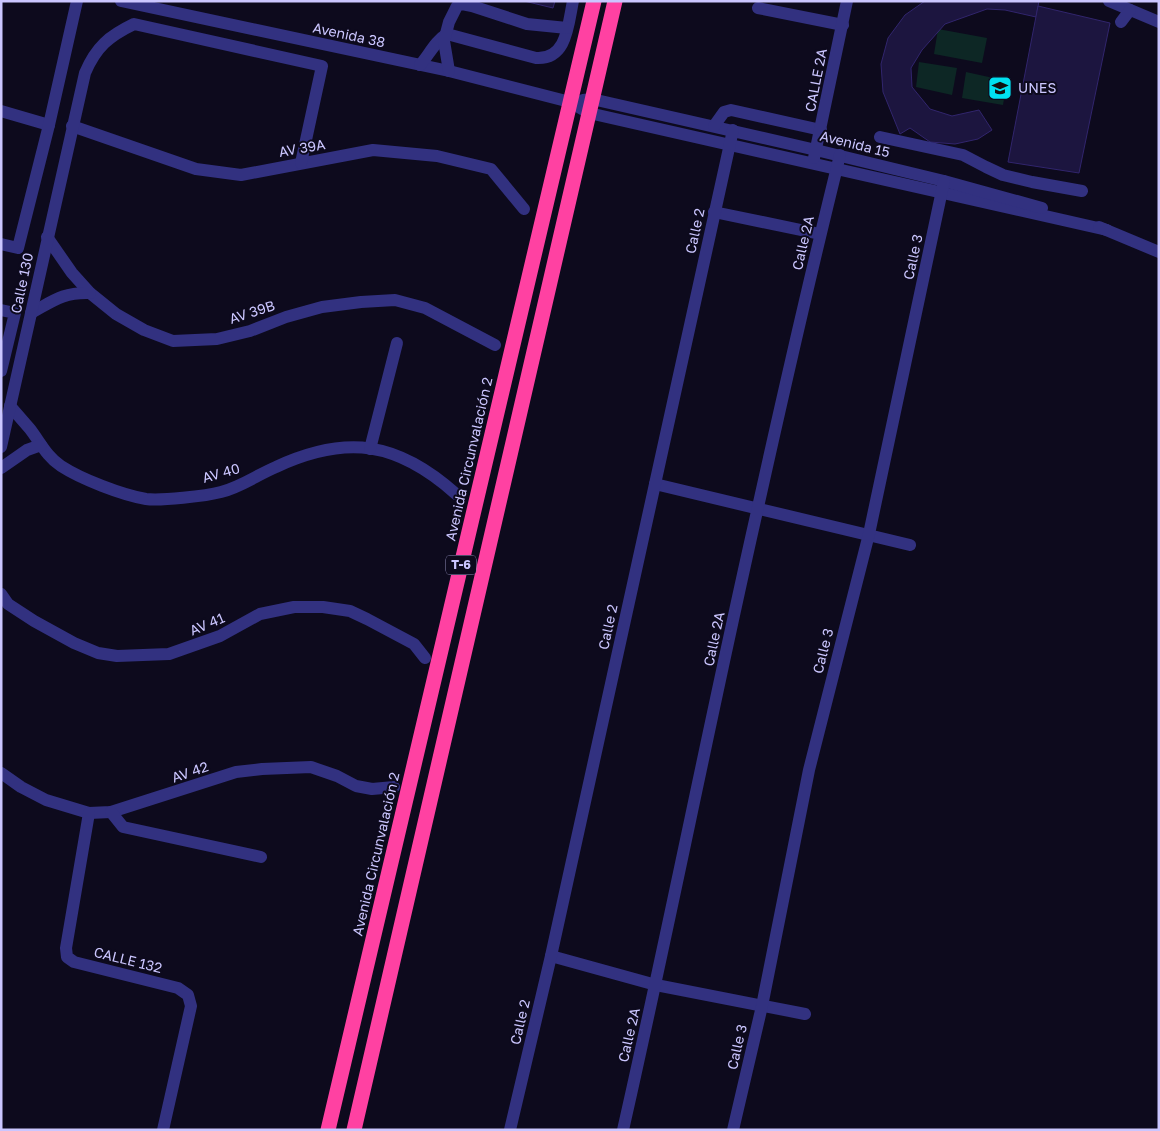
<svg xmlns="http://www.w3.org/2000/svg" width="1160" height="1131" font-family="'Golos Text',sans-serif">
<rect width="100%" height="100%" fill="#0d0a1d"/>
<g fill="#0d2725">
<polygon points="938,29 987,38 982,63 934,54"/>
<polygon points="919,62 957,68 952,95 916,87"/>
<polygon points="966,72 1007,81 1003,105 962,98"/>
</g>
<g fill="#1c153f" stroke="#31256d">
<polygon points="524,1 555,1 553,8"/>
<polygon points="925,1 1039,1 1036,17 1005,10 987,9 945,24 922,50 911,68 912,87 930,109 952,116 979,110 992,130 978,139 955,144 930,142 910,128 900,134 883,92 881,64 888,38 905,15"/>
<polygon points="1038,6 1110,23 1079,173 1008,162"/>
</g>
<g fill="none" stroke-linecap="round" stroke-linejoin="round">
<g stroke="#323180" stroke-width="12">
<polyline points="121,1 449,71 570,102 589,113 1107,230"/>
<polyline points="1109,1 1159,22"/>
<polyline points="758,8 843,25"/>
<polyline points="1121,22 1130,10"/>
<path d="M 420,65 C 429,55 435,41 447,34 L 536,58 C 567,60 568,25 573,1"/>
<polyline points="449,71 444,41 449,22 457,6 462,4 472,6 527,24 567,28"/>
<polyline points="583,100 592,99 816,150 944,181 1042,208"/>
<polyline points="1,111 49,125"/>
<polyline points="72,126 196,169 241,175 373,150 437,156 491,169 524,209"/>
<polyline points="714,126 724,112 731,110 821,130"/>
<polyline points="880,137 963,155 986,167 1003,175 1032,182 1082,191"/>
<polyline points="814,158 847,1"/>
<polyline points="714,212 820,234"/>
<polyline points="1099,227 1159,252"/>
<polyline points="47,237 72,273 90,293 116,314 144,330 173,341 217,339 250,331 286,317 322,307 361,302 395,300 425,308 495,345"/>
<polyline points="1,244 18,248 49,125 77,1"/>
<polyline points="1,310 15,313 1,371"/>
<path d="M 31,313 C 53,301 63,292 90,293"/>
<path d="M 10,406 C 17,414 23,421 30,429 C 40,442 47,457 61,466 C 81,479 122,495 146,499 C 160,501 206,496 221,492 C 241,487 257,475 276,467 C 347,434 398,442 456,494"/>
<path d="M 1,447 L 85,73 C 96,47 109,36 134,24 L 322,66 L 301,163"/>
<polyline points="370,449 397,343"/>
<polyline points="1,468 27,450 41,445"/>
<polyline points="655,484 910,545"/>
<polyline points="1,594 8,604 34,621 74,643 98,653 117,656 169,654 220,636 260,614 294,607 323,607 350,611 367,619 414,644 425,658"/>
<polyline points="1,773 21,787 46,800 89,813 111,812 236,772 262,769 311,767 337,776 356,786 372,789 394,787"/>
<polyline points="111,812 123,827 261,857"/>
<polyline points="89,813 66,948 67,957 74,962 178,988 188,995 191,1006 163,1130"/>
<polyline points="551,956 656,985 805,1014"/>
<polyline points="510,1130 551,956 733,130"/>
<path d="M 623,1130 C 670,923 711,714 758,507 C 784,390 811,272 840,155"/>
<polyline points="733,1130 762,1006 809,770 869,534 944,181"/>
</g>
<g stroke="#ff41a2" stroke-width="15">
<polyline points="328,1130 594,1"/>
<polyline points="354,1130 615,1"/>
</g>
</g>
<defs>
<g id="university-square" transform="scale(1.25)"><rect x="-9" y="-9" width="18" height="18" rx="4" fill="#00e0f1" stroke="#0d0a1d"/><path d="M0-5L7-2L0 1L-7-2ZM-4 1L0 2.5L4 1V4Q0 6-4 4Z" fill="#111"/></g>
</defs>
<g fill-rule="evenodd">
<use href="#university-square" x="1000" y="88"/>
</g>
<g text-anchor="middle" stroke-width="4" stroke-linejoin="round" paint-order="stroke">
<rect fill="#0d0a1d" stroke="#928ebb" stroke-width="1" x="446" y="555.5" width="30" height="19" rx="4"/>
<g font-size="12" font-weight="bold" fill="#cbc6ff">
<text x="461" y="569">T-6</text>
</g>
<g font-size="14" fill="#cbc6ff" stroke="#0d0a1d">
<text transform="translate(349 35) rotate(12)" y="5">Avenida 38</text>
<text transform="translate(816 80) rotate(-79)" y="5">CALLE 2A</text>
<text transform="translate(855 144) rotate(14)" y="5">Avenida 15</text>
<text transform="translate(302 148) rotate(-10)" y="5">AV 39A</text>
<text transform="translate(695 231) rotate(-78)" y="5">Calle 2</text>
<text transform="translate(803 243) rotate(-77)" y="5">Calle 2A</text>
<text transform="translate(913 257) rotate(-78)" y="5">Calle 3</text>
<text transform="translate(22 283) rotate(-78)" y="5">Calle 130</text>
<text transform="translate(252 312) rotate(-18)" y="5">AV 39B</text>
<text transform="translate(469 459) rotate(-77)" y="5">Avenida Circunvalación 2</text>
<text transform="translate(221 473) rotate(-16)" y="5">AV 40</text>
<text transform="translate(207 624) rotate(-23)" y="5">AV 41</text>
<text transform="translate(608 627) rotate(-78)" y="5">Calle 2</text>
<text transform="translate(714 639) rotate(-78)" y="5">Calle 2A</text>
<text transform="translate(823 651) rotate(-76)" y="5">Calle 3</text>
<text transform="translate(190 772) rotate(-19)" y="5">AV 42</text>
<text transform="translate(376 854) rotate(-77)" y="5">Avenida Circunvalación 2</text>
<text transform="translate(128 960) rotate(14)" y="5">CALLE 132</text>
<text transform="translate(520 1022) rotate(-77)" y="5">Calle 2</text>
<text transform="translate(629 1035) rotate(-77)" y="5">Calle 2A</text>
<text transform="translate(737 1047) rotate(-77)" y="5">Calle 3</text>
</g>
<g font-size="14" fill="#cbc6ff" stroke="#0d0a1d" text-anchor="start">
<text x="1018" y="93">UNES</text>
</g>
</g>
<rect width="1160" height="1131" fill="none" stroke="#cbc6ff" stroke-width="5"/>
</svg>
